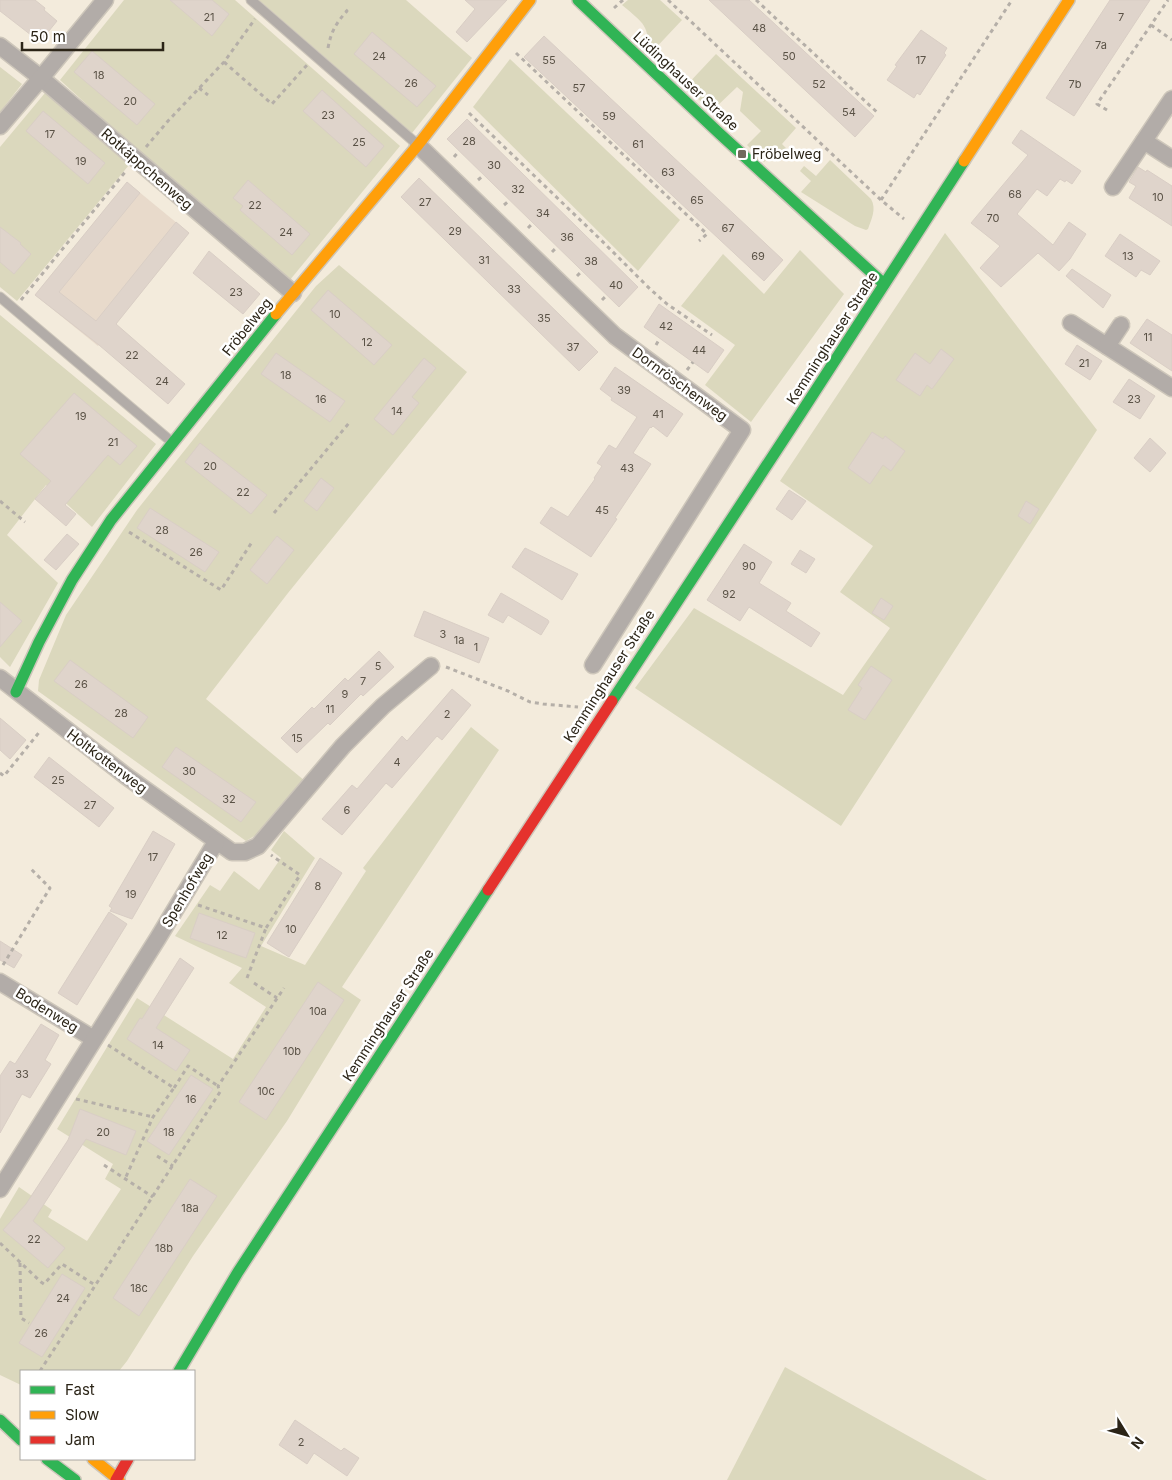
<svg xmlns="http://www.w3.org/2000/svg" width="1172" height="1480" font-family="Inter,sans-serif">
<rect width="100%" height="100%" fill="#f3ebdc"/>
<polygon fill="#e8dacb" points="127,182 189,233 98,346 35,295"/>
<g fill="#dbd8bd">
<polygon points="124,0 235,0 400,146 285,286 60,80"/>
<polygon points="259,0 406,0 472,58 412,133"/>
<path d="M 628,0 L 660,0 L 682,20 L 650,54 C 647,24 646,25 622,5 Z"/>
<polygon points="716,54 796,128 782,144 792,154 788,159 777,149 764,162 747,145 761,131 740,111 743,92 737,87 715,108 720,113 717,116 685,87"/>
<polygon points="510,59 680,220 638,271 473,107"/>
<polygon points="0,67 22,84 0,112"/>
<polygon points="45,93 129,165 17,301 0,287 0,147"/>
<path d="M 830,160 L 871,199 C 877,209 871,220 868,229 L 866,230 L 855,226 L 801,192 L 811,181 L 800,171 L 804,166 L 816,176 Z"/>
<polygon points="945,233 1097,430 841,826 635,688 694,608 843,695 890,628 840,592 873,546 780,481"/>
<polygon points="800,250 844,294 751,422 705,385 735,345 681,306 723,254 764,294"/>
<polygon points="339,265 467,372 288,593 206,699 305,781 263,831 246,841 38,691 39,680 66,615 137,510 316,286"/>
<polygon points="0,315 156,444 92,527 46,485 7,535 58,583 10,667 0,657"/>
<polygon points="471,727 499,750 342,987 361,1000 287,1121 193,1256 127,1361 119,1371 21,1371 21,1385 0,1375 0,1219 19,1187 52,1210 48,1217 87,1241 121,1189 105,1179 113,1164 57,1129 137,998 233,1059 266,1007 229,983 242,968 175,936 210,885 220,891 234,871 259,890 281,858 271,850 284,831 315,858 261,946 305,965 366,871 363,868"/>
<polygon points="785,1367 987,1480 727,1480"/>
</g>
<g fill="#dfd4cb" stroke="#d9cec5">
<polygon points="0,0 35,0 45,8 44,10 57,21 40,42 0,11"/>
<polygon points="170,0 212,0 229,14 212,36"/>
<polygon points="465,0 507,0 467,42 456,32 475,9"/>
<polygon points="709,0 749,0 874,116 855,137"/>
<polygon points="1110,0 1150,0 1074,116 1046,98"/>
<polygon points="921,30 947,48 944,53 946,55 920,95 917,93 914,98 887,80 897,66 895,65"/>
<polygon points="372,32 436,86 417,107 354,54"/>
<polygon points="544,36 783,260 764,281 524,57"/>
<polygon points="92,51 155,104 137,125 74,72"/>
<polygon points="322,90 384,146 366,167 303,111"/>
<polygon points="43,111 105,163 88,184 26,131"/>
<polygon points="467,119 638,287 619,307 447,139"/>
<polygon points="1021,130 1081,171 1072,184 1066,180 1065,182 1060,179 1047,196 1037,189 1017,214 1053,245 1069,222 1086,234 1070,259 1059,271 1038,253 1001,287 980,268 1000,246 971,223 1028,155 1012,143"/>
<polygon points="1138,167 1146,172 1147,170 1172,186 1172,226 1129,198 1136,186 1129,182"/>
<polygon points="419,178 598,352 579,371 401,197"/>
<polygon points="248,180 310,234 292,255 240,210 243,206 233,198"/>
<polygon points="127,182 140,193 59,292 96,321 176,222 189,233 116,324 185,384 168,404 99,345 35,295"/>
<polygon points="0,227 21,243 20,244 31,254 14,274 0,262"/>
<polygon points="1120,234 1160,261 1150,275 1141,270 1136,277 1105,256"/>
<polygon points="209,251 260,294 243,314 193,273"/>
<polygon points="1072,269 1111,295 1103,308 1066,276"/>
<polygon points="328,290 392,345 374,365 311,310"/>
<polygon points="659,304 724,350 708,373 644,327"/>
<polygon points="1147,319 1172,335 1172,371 1130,343"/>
<polygon points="1077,345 1102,361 1090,380 1065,364"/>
<polygon points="941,349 954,359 932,389 927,385 920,396 896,380 915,353 930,364"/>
<polygon points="276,353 345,401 330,422 261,374"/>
<polygon points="424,358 436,368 412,397 419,403 393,435 374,419"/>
<polygon points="615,367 683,414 667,437 653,426 651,428 650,427 633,453 651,464 615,518 617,519 591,557 540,523 551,507 568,517 595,479 594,478 602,466 597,463 609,445 616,449 637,417 611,400 612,398 600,389"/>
<polygon points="1129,379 1155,396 1140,419 1113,402"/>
<polygon points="74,393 137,446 120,465 108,455 65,505 76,514 66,526 35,499 51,481 20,454"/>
<polygon points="872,432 883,439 885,436 905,451 891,471 883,465 870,484 848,468"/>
<polygon points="1150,438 1166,453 1150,472 1134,458"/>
<polygon points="200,443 267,495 251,514 185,462"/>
<polygon points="321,478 334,488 317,511 304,501"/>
<polygon points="789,490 806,501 792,520 776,509"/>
<polygon points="1026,501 1039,509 1030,524 1018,516"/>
<polygon points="150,508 219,552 205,572 137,528"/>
<polygon points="67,534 79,544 56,570 44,560"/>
<polygon points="277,536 294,550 267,584 250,570"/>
<polygon points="744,544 772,562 759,583 791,603 786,611 820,633 811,647 749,607 740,621 707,600"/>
<polygon points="525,548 578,574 562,600 512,567"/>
<polygon points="800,550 815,559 806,573 791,564"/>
<polygon points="501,593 548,620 549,622 541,635 508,615 503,623 488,615"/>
<polygon points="881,598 893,606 884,620 872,613"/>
<polygon points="0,602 22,621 0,647"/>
<polygon points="424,611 489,638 479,663 414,636"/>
<polygon points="379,651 394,667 363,696 361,694 330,725 328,723 297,753 281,738 312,707 314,709 345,678 348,681"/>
<polygon points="70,660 148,717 133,738 54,681"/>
<polygon points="871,666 892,680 865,720 848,710 862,688 858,685"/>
<polygon points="452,689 471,705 442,740 437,736 392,788 386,783 342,835 322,819 352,785 357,789 402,736 407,741"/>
<polygon points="0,718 26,740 10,759 0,750"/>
<polygon points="176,747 256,802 241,822 162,767"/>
<polygon points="49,757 114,808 99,827 34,777"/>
<polygon points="153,831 175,844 132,919 110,911 112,908 109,906"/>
<polygon points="320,858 342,873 289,957 267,943"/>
<polygon points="109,912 127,924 77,1005 58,993"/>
<polygon points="199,913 255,933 246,958 190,938"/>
<polygon points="0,941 22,955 14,968 0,960"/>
<polygon points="180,958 194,968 156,1028 190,1050 176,1071 127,1039 140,1018 142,1019"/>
<polygon points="318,982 344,1000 266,1120 239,1102"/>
<polygon points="41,1024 59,1035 45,1060 51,1064 30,1098 22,1094 0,1133 0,1076 10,1061 15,1064"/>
<polygon points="191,1075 213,1089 169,1155 147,1141"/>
<polygon points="80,1109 136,1131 126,1155 86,1139 33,1221 65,1248 48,1268 3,1230 26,1204 68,1140"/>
<polygon points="190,1179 217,1196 139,1316 113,1298"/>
<polygon points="62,1274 85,1288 42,1357 19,1343"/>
<polygon points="295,1420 341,1451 344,1448 359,1458 347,1476 314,1453 307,1464 279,1445"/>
</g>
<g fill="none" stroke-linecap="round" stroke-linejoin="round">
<g stroke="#cdc6ba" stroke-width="11">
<g id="lane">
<polyline points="251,0 418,145"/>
<polyline points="0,297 173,443"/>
</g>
</g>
<g stroke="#cdc6ba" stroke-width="19">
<g id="street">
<polyline points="0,46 41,78 293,293"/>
<polyline points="0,126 41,78 105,0"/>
<polyline points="1144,141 1172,159"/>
<polyline points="418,145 615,336 742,430 593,665"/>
<polyline points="1113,187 1172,99"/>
<polyline points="1071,323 1172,388"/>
<polyline points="1107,346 1121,325"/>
<polyline points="0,678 126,776 232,852 245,852 258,846 343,746 383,706 431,666"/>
<polyline points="0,982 94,1039"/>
<polyline points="0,1189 158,938 216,842"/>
</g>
</g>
<g stroke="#cdc6ba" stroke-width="14">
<g id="fast">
<polyline points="578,0 720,134 884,284"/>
<polyline points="16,692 39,642 72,580 111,520 276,314"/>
<polyline points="612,701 801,413 964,161"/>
<polyline points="179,1371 238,1272 488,890"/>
<polyline points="0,1420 21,1440"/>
<polyline points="47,1459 75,1480"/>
</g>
</g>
<g stroke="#cdc6ba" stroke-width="14">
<g id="slow">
<polyline points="964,161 1069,0"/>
<polyline points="276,314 418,145 530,0"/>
<polyline points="93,1459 119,1480"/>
</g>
</g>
<g stroke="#cdc6ba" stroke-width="14">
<g id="jam">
<polyline points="488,890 612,701"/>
<polyline points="116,1480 128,1459"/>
</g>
</g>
<g stroke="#b5afa8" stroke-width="3" stroke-dasharray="4 4" stroke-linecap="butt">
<polyline points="668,0 881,200 904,219"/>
<polyline points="756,0 879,114"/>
<polyline points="614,8 623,0"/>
<polyline points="1151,25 1172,40"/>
<path d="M 328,48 C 331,32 336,23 347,11 L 344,8"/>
<polyline points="516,53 707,234 699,241"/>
<polyline points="224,62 272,104 307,65"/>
<polyline points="199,88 208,95"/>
<polyline points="1107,110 1097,104 1168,0"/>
<polyline points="469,113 600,239 650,289 667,304 712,335"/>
<polyline points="146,147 168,121 224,62 255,19"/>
<polyline points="454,157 459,151"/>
<polyline points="478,180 484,175"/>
<polyline points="881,200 1012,0"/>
<polyline points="504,205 510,200"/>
<polyline points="528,228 533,223"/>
<polyline points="552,252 557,247"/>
<polyline points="577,276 582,271"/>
<polyline points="21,300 126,171"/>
<polyline points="602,300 607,295"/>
<polyline points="656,345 660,338"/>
<polyline points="687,370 693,362"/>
<polyline points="0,501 25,522"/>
<polyline points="274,513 349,423"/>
<polyline points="129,532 221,590 252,542"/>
<polyline points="446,667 508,691 530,702 543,704 578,707"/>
<polyline points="0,773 4,776 41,730"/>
<polyline points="198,905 266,928 300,875 271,855"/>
<polyline points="3,965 50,888 31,869"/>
<polyline points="247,978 266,928"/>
<polyline points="254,983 277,998"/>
<polyline points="108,1045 174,1088 153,1117 125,1179"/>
<polyline points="174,1088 188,1066 218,1086"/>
<polyline points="76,1099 153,1117"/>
<polyline points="157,1156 173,1166"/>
<polyline points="104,1165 153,1197"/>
<polyline points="0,1243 41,1282 44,1284 62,1264 95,1285"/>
<polyline points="20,1263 21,1318 29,1323"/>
<polyline points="40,1371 220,1092 218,1086 284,988"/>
</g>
<use href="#lane" stroke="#b2aca8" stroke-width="9"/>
<use href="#street" stroke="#b2aca8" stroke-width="16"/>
<use href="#fast" stroke="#30b455" stroke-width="11"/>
<use href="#slow" stroke="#ff9f0a" stroke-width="11"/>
<use href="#jam" stroke="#e5322d" stroke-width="11"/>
</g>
<rect fill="#716a5c" stroke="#fff" stroke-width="2" x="737" y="149" width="10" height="10" rx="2.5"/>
<g text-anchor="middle" stroke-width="5" stroke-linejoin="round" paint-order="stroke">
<g font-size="11" fill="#5a5246">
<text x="209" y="21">21</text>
<text x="1121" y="21">7</text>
<text x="759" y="32">48</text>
<text x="1101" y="49">7a</text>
<text x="379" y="60">24</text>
<text x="789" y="60">50</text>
<text x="549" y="64">55</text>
<text x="921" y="64">17</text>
<text x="99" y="79">18</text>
<text x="411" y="87">26</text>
<text x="819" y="88">52</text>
<text x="1075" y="88">7b</text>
<text x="579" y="92">57</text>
<text x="130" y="105">20</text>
<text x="849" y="116">54</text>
<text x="328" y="119">23</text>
<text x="609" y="120">59</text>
<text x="50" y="138">17</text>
<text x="469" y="145">28</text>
<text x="359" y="146">25</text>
<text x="638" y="148">61</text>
<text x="81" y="165">19</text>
<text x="494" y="169">30</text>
<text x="668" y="176">63</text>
<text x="518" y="193">32</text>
<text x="1015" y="198">68</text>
<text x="1158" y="201">10</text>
<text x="697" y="204">65</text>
<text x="425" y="206">27</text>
<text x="255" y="209">22</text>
<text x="543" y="217">34</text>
<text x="993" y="222">70</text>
<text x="728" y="232">67</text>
<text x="455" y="235">29</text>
<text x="286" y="236">24</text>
<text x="567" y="241">36</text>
<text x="758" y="260">69</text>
<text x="1128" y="260">13</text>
<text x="484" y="264">31</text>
<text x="591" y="265">38</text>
<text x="616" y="289">40</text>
<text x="514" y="293">33</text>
<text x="236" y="296">23</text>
<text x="335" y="318">10</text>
<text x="544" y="322">35</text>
<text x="666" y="330">42</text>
<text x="1148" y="341">11</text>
<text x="367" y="346">12</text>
<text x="573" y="351">37</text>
<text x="699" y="354">44</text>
<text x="132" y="359">22</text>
<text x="1084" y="367">21</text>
<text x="286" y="379">18</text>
<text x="162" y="385">24</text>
<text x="624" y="394">39</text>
<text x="321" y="403">16</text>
<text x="1134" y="403">23</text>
<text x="397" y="415">14</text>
<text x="658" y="418">41</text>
<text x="81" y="420">19</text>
<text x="113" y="446">21</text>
<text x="210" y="470">20</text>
<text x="627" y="472">43</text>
<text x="243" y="496">22</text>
<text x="602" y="514">45</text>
<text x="162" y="534">28</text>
<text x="196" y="556">26</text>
<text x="749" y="570">90</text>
<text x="729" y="598">92</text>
<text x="443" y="638">3</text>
<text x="459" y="644">1a</text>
<text x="476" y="651">1</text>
<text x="378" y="670">5</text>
<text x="363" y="685">7</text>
<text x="81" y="688">26</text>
<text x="345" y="698">9</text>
<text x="330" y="713">11</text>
<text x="121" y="717">28</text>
<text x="447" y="718">2</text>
<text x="297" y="742">15</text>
<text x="397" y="766">4</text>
<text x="189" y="775">30</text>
<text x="58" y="784">25</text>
<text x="229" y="803">32</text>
<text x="90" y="809">27</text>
<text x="347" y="814">6</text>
<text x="153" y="861">17</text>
<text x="318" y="890">8</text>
<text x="131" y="898">19</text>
<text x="291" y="933">10</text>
<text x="222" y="939">12</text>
<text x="318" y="1015">10a</text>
<text x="158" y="1049">14</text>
<text x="292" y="1055">10b</text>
<text x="22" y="1078">33</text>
<text x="266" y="1095">10c</text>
<text x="191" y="1103">16</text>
<text x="103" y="1136">20</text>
<text x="169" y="1136">18</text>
<text x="190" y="1212">18a</text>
<text x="34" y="1243">22</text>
<text x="164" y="1252">18b</text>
<text x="139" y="1292">18c</text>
<text x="63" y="1302">24</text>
<text x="41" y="1337">26</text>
<text x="301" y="1446">2</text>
</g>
<g font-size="14" fill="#2b2417" stroke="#fff">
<text transform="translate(686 81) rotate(43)" y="5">Lüdinghauser Straße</text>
<text transform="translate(147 169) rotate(41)" y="5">Rotkäppchenweg</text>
<text transform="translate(247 327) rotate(-51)" y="5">Fröbelweg</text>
<text transform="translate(832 338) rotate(-57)" y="5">Kemminghauser Straße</text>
<text transform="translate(680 384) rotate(36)" y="5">Dornröschenweg</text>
<text transform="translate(609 676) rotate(-57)" y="5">Kemminghauser Straße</text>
<text transform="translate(107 761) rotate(37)" y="5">Holtkottenweg</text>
<text transform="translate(187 890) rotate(-59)" y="5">Spenhofweg</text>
<text transform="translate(47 1010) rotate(32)" y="5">Bodenweg</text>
<text transform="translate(388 1015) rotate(-57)" y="5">Kemminghauser Straße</text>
</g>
<g font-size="14" fill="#2b2417" stroke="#fff" text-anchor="start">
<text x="752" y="159">Fröbelweg</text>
</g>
</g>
<rect x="20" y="1370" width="175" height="90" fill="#ffffff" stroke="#aaa7a2"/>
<rect x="30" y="1386" width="25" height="8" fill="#30b455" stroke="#aaa7a2"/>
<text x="65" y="1395" font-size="15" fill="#2b2417">Fast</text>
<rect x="30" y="1411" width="25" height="8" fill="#ff9f0a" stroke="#aaa7a2"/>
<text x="65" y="1420" font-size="15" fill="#2b2417">Slow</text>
<rect x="30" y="1436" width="25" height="8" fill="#e5322d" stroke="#aaa7a2"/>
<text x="65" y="1445" font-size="15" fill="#2b2417">Jam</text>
<g transform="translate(1127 1435) rotate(127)" stroke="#ffffff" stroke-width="4" paint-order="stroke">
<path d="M0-4L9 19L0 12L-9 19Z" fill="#2b2417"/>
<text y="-8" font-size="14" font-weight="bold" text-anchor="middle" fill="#2b2417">N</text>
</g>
<path d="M22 42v8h141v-8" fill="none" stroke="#2b2417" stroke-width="2.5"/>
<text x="30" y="42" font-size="15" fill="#2b2417" stroke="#ffffff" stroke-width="4" paint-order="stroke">50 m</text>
</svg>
